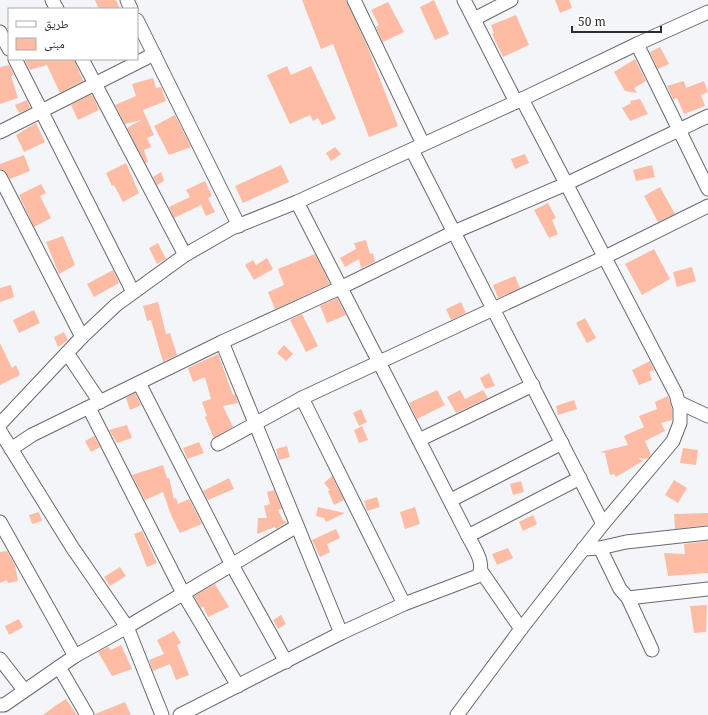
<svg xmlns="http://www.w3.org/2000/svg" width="708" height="715" font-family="'Noto Serif','Noto Naskh Arabic',serif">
<rect width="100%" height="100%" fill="#f4f5f8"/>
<g fill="#fdbca3">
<polygon points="95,0 116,0 120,9 99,9"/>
<polygon points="302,0 346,0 368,48 398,126 369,137 333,44 321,49"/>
<polygon points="434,0 449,34 435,40 420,7"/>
<polygon points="555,0 569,0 572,8 560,13"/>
<polygon points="388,2 404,32 383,42 376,27 379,25 371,10"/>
<polygon points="516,15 529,45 503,57 492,34 494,33 491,25"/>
<polygon points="660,47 669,64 658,69 650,52"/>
<polygon points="24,59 74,59 83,81 60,93 47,65 30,70"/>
<polygon points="635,59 646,81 634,88 637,93 625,91 614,72"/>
<polygon points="9,65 14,75 11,76 18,98 0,104 0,67"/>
<polygon points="287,66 291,75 311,66 336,119 322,125 318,118 313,121 310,115 290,124 267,75"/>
<polygon points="153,78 156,88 161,87 166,101 143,110 154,135 147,138 151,147 144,150 148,162 145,163 127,128 141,120 125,124 115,105 136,96 132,84"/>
<polygon points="684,81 686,88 704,81 708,92 701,95 705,106 684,114 677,98 673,99 667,86"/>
<polygon points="90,95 93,96 99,110 78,120 71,105"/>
<polygon points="640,99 648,114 630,121 622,108 631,103 630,101"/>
<polygon points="27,100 30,108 19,113 15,105"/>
<polygon points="175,115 191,147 169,155 154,126"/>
<polygon points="36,123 45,142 24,152 16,135"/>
<polygon points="335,147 341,154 331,161 326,153"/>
<polygon points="525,154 529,163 515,169 511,159"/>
<polygon points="24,155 30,171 10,179 5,171 0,169 0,164"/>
<polygon points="126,163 139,193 123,202 114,185 112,186 106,173"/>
<polygon points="281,165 289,182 243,203 235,186"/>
<polygon points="652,165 655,177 636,181 633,170"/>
<polygon points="161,172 164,181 157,185 153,177"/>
<polygon points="205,181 212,196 208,198 215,212 206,216 201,205 174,218 169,207 190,197 186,190"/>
<polygon points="41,184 46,193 40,196 51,218 34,227 19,195"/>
<polygon points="660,187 675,214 658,222 644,196"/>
<polygon points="548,203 556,218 552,220 558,234 549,238 534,210"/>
<polygon points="63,236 75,265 59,274 46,242"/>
<polygon points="366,240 370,254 373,253 375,262 361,268 359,259 345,267 340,258 356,249 354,243"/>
<polygon points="158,243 166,259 157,264 149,248"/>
<polygon points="654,249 670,279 642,295 625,264"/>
<polygon points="315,254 330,284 275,309 268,292 284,285 278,269"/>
<polygon points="267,258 273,269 254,280 245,265 253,260 256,265"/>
<polygon points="692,267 696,281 677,287 673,272"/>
<polygon points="113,270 119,283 94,297 87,284"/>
<polygon points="515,276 520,288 498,298 493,285"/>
<polygon points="11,285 14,297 0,302 0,288"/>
<polygon points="337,298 346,315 327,323 320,306"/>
<polygon points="158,302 166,334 170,333 177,355 163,362 151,320 147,321 143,306"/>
<polygon points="461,302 466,313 451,320 446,309"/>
<polygon points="34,310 40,323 19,333 13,320"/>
<polygon points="302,314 318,346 306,352 290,320"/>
<polygon points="585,318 596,338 587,343 576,323"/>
<polygon points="64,332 68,340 58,347 54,337"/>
<polygon points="0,343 12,368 16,365 20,375 0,385"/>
<polygon points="284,345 293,354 286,361 277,353"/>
<polygon points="218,354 233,395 235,394 238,403 223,406 233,427 214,438 205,417 207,416 202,402 211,399 205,377 193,382 188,368"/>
<polygon points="650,361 654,370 649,372 652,380 639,385 632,370"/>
<polygon points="489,373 495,386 485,389 480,378"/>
<polygon points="437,390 445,405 417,419 409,403"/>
<polygon points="460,390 465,399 483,390 488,398 456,413 447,397"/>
<polygon points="135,393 141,405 130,410 126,398"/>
<polygon points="668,396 672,409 672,420 661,423 665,431 645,441 651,455 647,459 638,458 643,461 616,477 614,474 610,475 605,453 600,452 628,445 624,436 644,427 639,416 657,409 655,402"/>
<polygon points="574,400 577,409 558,415 556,406"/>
<polygon points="361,409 367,422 359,426 353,413"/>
<polygon points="127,425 132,438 117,443 109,430"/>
<polygon points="362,426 368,440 359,443 354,430"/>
<polygon points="94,436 100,447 91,452 85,441"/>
<polygon points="199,442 204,453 187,459 183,448"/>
<polygon points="287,446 290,457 279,460 276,449"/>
<polygon points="683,448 698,450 696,465 680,463"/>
<polygon points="163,465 167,478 169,478 174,499 176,498 178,504 189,499 202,524 180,533 171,515 163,492 145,500 132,475"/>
<polygon points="332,476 344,500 334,505 328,491 330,490 324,483"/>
<polygon points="229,478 234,489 208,500 203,491"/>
<polygon points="674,480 687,488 678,503 665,495"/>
<polygon points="521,481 524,492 513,495 510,484"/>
<polygon points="274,490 282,509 278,510 283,520 287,522 276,529 275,527 257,534 258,518 267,518 264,506 270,504 267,492"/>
<polygon points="377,497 380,507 367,511 364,501"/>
<polygon points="318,507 345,513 326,522 324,518 316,516"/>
<polygon points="415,507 420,524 405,529 400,512"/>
<polygon points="39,512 42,521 32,524 29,515"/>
<polygon points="708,513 708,525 675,529 674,514"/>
<polygon points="533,515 537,524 523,531 519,522"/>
<polygon points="336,529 340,538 327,544 330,552 320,557 312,540"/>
<polygon points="142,531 157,563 147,567 134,534"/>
<polygon points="708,541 708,573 668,576 664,553 685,554 684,544"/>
<polygon points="508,548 513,558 497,565 492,554"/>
<polygon points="7,551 15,565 18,581 8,583 7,580 0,583 0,552"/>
<polygon points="120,567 126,576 110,586 104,577"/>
<polygon points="215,584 229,607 208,617 203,606 201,608 194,596"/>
<polygon points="707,605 706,632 694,633 690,606"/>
<polygon points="281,615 286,624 278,629 273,620"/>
<polygon points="19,619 23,627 9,635 5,626"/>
<polygon points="174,631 181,643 177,645 189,675 176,680 170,664 153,671 149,660 164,654 157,640"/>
<polygon points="121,645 132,669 112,676 98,652 108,647 111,650"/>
<polygon points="66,699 77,715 43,715 55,706"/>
<polygon points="125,702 131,715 95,715 95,714"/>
</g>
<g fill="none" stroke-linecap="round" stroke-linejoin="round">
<g stroke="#696a6d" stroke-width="15">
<g id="minor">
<polyline points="52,0 57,9"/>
<polyline points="127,0 131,9"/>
<polyline points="354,0 423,144"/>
<polyline points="464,0 516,102"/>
<polyline points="474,19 511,0"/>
<polyline points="137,20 239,226"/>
<polyline points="0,32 9,49"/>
<polyline points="637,44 708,189"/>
<polyline points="15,59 133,292"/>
<polyline points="82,59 185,255"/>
<polyline points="0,132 154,54"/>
<polyline points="412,150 603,524"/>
<polyline points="0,177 82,337"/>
<polyline points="222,342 341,633"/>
<polyline points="67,353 100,402"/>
<polyline points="139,383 232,565 286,662"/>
<polyline points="302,398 404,604"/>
<polyline points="678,402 708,416"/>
<polyline points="89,408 183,593 238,686"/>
<polyline points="0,424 82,337 116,305 185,255 232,228 297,202 516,102 637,44 708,12"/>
<polyline points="0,431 72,547 127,627 162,715"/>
<polyline points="419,440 533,385"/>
<polyline points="218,444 302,398 605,257 708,206"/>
<polyline points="11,449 32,435 222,342 340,288 454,232 566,184 708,116"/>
<polyline points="451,500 562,443"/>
<polyline points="0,522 75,656"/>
<polyline points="468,536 580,478"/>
<polyline points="600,548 620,589 628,598 652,650"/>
<polyline points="583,549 600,548 626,542 708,533"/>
<polyline points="481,571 521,629"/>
<polyline points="628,598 708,589"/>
<polyline points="0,659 24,690"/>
<polyline points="59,667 87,715"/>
<polyline points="0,705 4,705 75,656 127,627 297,526"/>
<path d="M 180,715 L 341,633 L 404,604 L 478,576 C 486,563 474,548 468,536 L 297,202"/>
<polyline points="457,715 521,629 603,524 673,441 680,423 680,408 676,394 522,99"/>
</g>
</g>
<use href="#minor" stroke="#fff" stroke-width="13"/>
</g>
<rect x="8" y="8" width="130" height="52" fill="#ffffff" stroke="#ababab"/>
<rect x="16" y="21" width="20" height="6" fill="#ffffff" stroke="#ababab"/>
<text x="44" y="28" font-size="12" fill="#2d2d2e">طريق</text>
<rect x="16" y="38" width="20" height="12" fill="#fdbca3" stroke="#ababab"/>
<text x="44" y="48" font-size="12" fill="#2d2d2e">مبنى</text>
<path d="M572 26v6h89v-6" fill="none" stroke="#2d2d2e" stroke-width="2"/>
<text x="578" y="26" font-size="12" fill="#2d2d2e" stroke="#ffffff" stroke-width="3" paint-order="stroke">50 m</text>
</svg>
